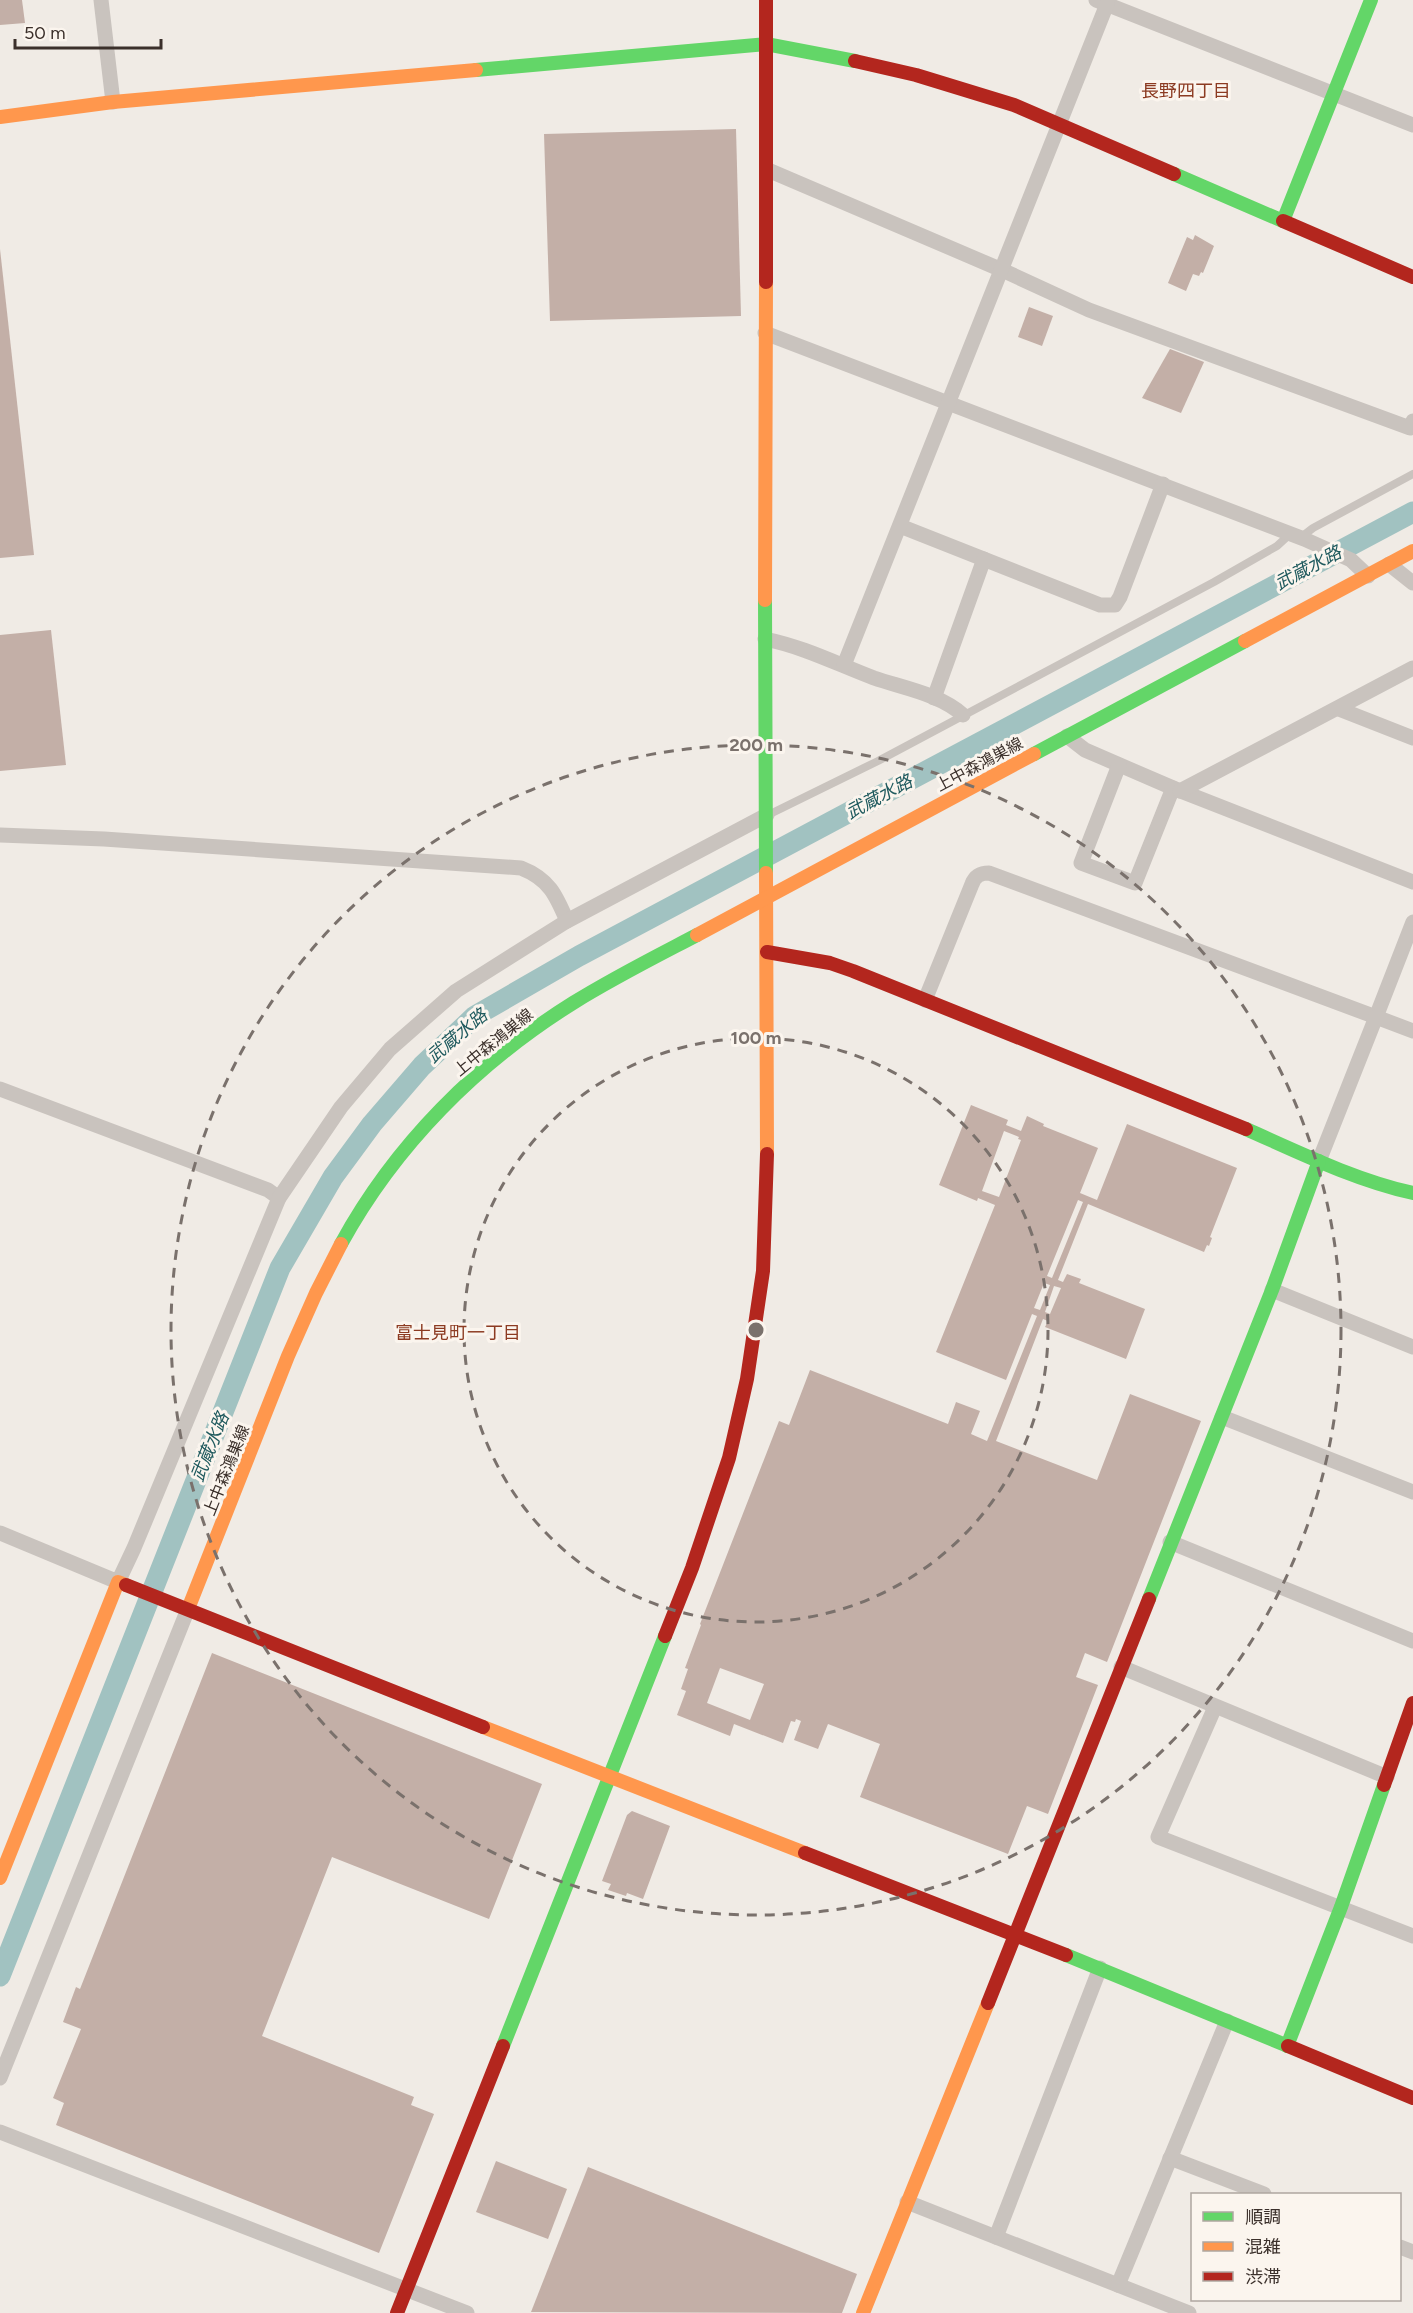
<svg xmlns="http://www.w3.org/2000/svg" width="1413" height="2313" font-family="Figtree,'Noto Sans JP',sans-serif">
<rect width="100%" height="100%" fill="#f0ebe5"/>
<g fill="none" stroke-linecap="round" stroke-linejoin="round">
<polyline stroke="#a1c2c1" stroke-width="21" points="0,1976 280,1268 333,1177 372,1124 422,1066 475,1016 579,956 1413,512"/>
</g>
<g fill="#c3afa7" fill-rule="evenodd">
<polygon points="0,0 22,0 25,23 0,25"/>
<polygon points="736,129 741,316 550,321 544,134"/>
<polygon points="1195,235 1214,246 1203,273 1201,272 1199,276 1193,274 1186,291 1168,283 1187,237 1193,240"/>
<polygon points="0,249 34,555 0,558"/>
<polygon points="1029,307 1053,316 1042,346 1018,337"/>
<polygon points="1170,349 1204,362 1181,413 1142,398"/>
<polygon points="51,630 66,765 0,771 0,635"/>
<path d="M 971,1105 L 1008,1120 L 1006,1125 L 1021,1131 L 1027,1116 L 1044,1124 L 1043,1126 L 1098,1148 L 1080,1193 L 1097,1200 L 1127,1124 L 1237,1168 L 1210,1237 L 1212,1238 L 1209,1246 L 1207,1245 L 1204,1252 L 1088,1204 L 1058,1280 L 1063,1282 L 1067,1274 L 1081,1279 L 1079,1283 L 1145,1309 L 1126,1359 L 1045,1327 L 1048,1321 L 1043,1319 L 996,1441 L 1097,1480 L 1130,1394 L 1201,1421 L 1107,1662 L 1085,1653 L 1076,1677 L 1098,1685 L 1048,1814 L 1027,1806 L 1008,1854 L 860,1797 L 880,1744 L 828,1724 L 818,1749 L 794,1740 L 801,1721 L 796,1719 L 795,1722 L 791,1721 L 783,1743 L 734,1724 L 730,1736 L 677,1715 L 686,1691 L 681,1689 L 688,1669 L 685,1668 L 701,1625 L 700,1624 L 779,1421 L 789,1425 L 810,1370 L 948,1424 L 956,1402 L 980,1411 L 971,1434 L 987,1441 L 1037,1316 L 1032,1314 L 1006,1380 L 936,1352 L 995,1205 L 978,1198 L 977,1201 L 939,1185 ZM 1004,1131 L 1019,1137 L 1018,1139 L 1021,1140 L 999,1197 L 982,1191 ZM 1078,1200 L 1083,1202 L 1052,1278 L 1047,1276 ZM 1044,1283 L 1050,1285 L 1040,1310 L 1034,1308 ZM 1054,1286 L 1061,1288 L 1050,1314 L 1045,1312 ZM 720,1668 L 764,1684 L 750,1720 L 707,1703 Z"/>
<polygon points="212,1653 542,1784 489,1919 332,1857 262,2036 414,2097 411,2105 434,2114 379,2253 56,2125 64,2103 53,2098 81,2029 63,2022 76,1987 80,1989"/>
<polygon points="632,1811 670,1826 643,1899 627,1893 626,1896 608,1890 611,1884 602,1881 627,1815"/>
<polygon points="496,2161 567,2189 548,2239 476,2212"/>
<polygon points="588,2167 857,2274 842,2313 531,2312"/>
</g>
<g fill="none" stroke-linecap="round" stroke-linejoin="round">
<g stroke="#c9c3be" stroke-width="8">
<polyline points="1300,538 1313,528 1413,474"/>
<polyline points="768,815 878,761 1214,582 1277,546 1289,535"/>
</g>
<g stroke="#c9c3be" stroke-width="15">
<polyline points="101,0 113,102"/>
<polyline points="1096,0 1413,125"/>
<polyline points="768,170 1002,270 1089,310 1410,428 1413,421"/>
<polyline points="765,333 1304,539 1351,560 1368,576"/>
<polyline points="900,526 1100,605 1115,605 1120,597 1163,484"/>
<polyline points="1389,564 1413,583"/>
<path d="M 765,639 C 804,647 837,664 874,678 C 903,688 940,694 963,715"/>
<polyline points="844,665 1107,4"/>
<polyline points="934,698 984,559"/>
<polyline points="1339,709 1413,738"/>
<polyline points="1067,736 1085,750 1173,788 1413,882"/>
<polyline points="1119,765 1081,863 1135,883 1173,788"/>
<polyline points="1180,791 1413,668"/>
<path d="M 0,835 L 104,839 L 521,868 C 549,879 556,895 567,921"/>
<path d="M 925,1000 L 972,884 C 975,876 980,873 989,873 L 1376,1017 L 1413,922"/>
<polyline points="0,1089 268,1190 279,1198"/>
<polyline points="1319,1161 1376,1017 1413,1031"/>
<polyline points="1272,1290 1413,1347"/>
<polyline points="1222,1417 1413,1492"/>
<polyline points="0,1533 118,1582 134,1548 279,1198 341,1107 390,1049 456,991 567,921 767,815"/>
<polyline points="1170,1542 1413,1641"/>
<polyline points="1121,1667 1387,1777"/>
<polyline points="1215,1707 1158,1837 1413,1936"/>
<polyline points="0,2078 188,1609"/>
<polyline points="0,2132 467,2313"/>
<polyline points="1170,2158 1264,2194"/>
<polyline points="907,2202 1189,2313"/>
<polyline points="996,2237 1100,1968"/>
<polyline points="1400,2247 1413,2252"/>
<polyline points="1118,2285 1227,2021"/>
</g>
<g stroke="#63d668" stroke-width="14">
<polyline points="476,70 766,44 855,61"/>
<polyline points="1174,174 1283,221 1371,0"/>
<polyline points="765,600 766,873"/>
<polyline points="1034,754 1245,641"/>
<path d="M 1246,1129 C 1300,1153 1355,1180 1413,1193"/>
<path d="M 341,1244 C 395,1145 477,1063 573,1003 C 613,978 655,957 697,935"/>
<polyline points="1149,1599 1272,1290 1319,1161"/>
<polyline points="1066,1955 1288,2046"/>
<polyline points="503,2046 665,1636"/>
<polyline points="1287,2046 1341,1907 1384,1785"/>
</g>
<g stroke="#ff974d" stroke-width="14">
<polyline points="0,117 113,102 476,70"/>
<polyline points="765,600 766,282"/>
<polyline points="1245,641 1413,551"/>
<polyline points="766,873 767,1154"/>
<polyline points="697,935 1034,754"/>
<polyline points="188,1609 288,1356 316,1293 341,1244"/>
<polyline points="483,1727 805,1853"/>
<polyline points="0,1878 118,1582 126,1585"/>
<polyline points="863,2313 988,2003"/>
</g>
<g stroke="#b3261e" stroke-width="14">
<polyline points="855,61 916,75 1014,105 1174,174"/>
<polyline points="1283,221 1413,277"/>
<polyline points="766,282 766,0"/>
<polyline points="767,952 830,963 853,971 1246,1129"/>
<polyline points="126,1585 483,1727"/>
<polyline points="665,1636 692,1568 729,1458 747,1379 763,1271 767,1154"/>
<polyline points="1384,1785 1413,1703"/>
<polyline points="805,1853 1066,1955"/>
<polyline points="988,2003 1149,1599"/>
<polyline points="1288,2046 1413,2098"/>
<polyline points="397,2313 503,2046"/>
</g>
</g>
<g fill="none" stroke="#7a716c" stroke-width="3" stroke-dasharray="10 8">
<circle cx="756" cy="1330" r="292"/>
<circle cx="756" cy="1330" r="585"/>
</g>
<g text-anchor="middle" stroke-width="6" stroke-linejoin="round" paint-order="stroke">
<g font-size="16" fill="#3b302b" stroke="#fbf5ee">
<text transform="translate(979 764) rotate(-28)" y="6">上中森鴻巣線</text>
<text transform="translate(493 1042) rotate(-39)" y="6">上中森鴻巣線</text>
<text transform="translate(226 1470) rotate(-68)" y="6">上中森鴻巣線</text>
</g>
<g font-size="18" fill="#8c3b22" stroke="#fbf5ee">
<text x="1186" y="97">長野四丁目</text>
<text x="458" y="1339">富士見町一丁目</text>
</g>
<g font-size="18" font-style="italic" fill="#1f5a5e" stroke="#fbf5ee">
<text transform="translate(1308 568) rotate(-28)" y="6">武蔵水路</text>
<text transform="translate(879 797) rotate(-28)" y="6">武蔵水路</text>
<text transform="translate(457 1036) rotate(-40)" y="6">武蔵水路</text>
<text transform="translate(210 1447) rotate(-68)" y="6">武蔵水路</text>
</g>
</g>
<circle cx="756" cy="1330" r="9" fill="#7a716c" stroke="#fbf5ee" stroke-width="3"/>
<g font-size="18" text-anchor="middle" font-weight="bold" fill="#7a716c" stroke="#fbf5ee" stroke-width="6" stroke-linejoin="round" paint-order="stroke">
<text x="756" y="751">200 m</text>
<text x="756" y="1044">100 m</text>
</g>
<rect x="1191" y="2193" width="210" height="108" fill="#fbf5ee" stroke="#aea6a0" stroke-width="1.5"/>
<rect x="1203" y="2212" width="30" height="9" fill="#63d668" stroke="#aea6a0" stroke-width="1.5"/>
<text x="1245" y="2223" font-size="18" fill="#3b302b">順調</text>
<rect x="1203" y="2242" width="30" height="9" fill="#ff974d" stroke="#aea6a0" stroke-width="1.5"/>
<text x="1245" y="2253" font-size="18" fill="#3b302b">混雑</text>
<rect x="1203" y="2272" width="30" height="9" fill="#b3261e" stroke="#aea6a0" stroke-width="1.5"/>
<text x="1245" y="2283" font-size="18" fill="#3b302b">渋滞</text>
<path d="M15 39v9h146v-9" fill="none" stroke="#3b302b" stroke-width="3"/>
<text x="24" y="39" font-size="18" fill="#3b302b" stroke="#fbf5ee" stroke-width="4.5" paint-order="stroke">50 m</text>
</svg>
